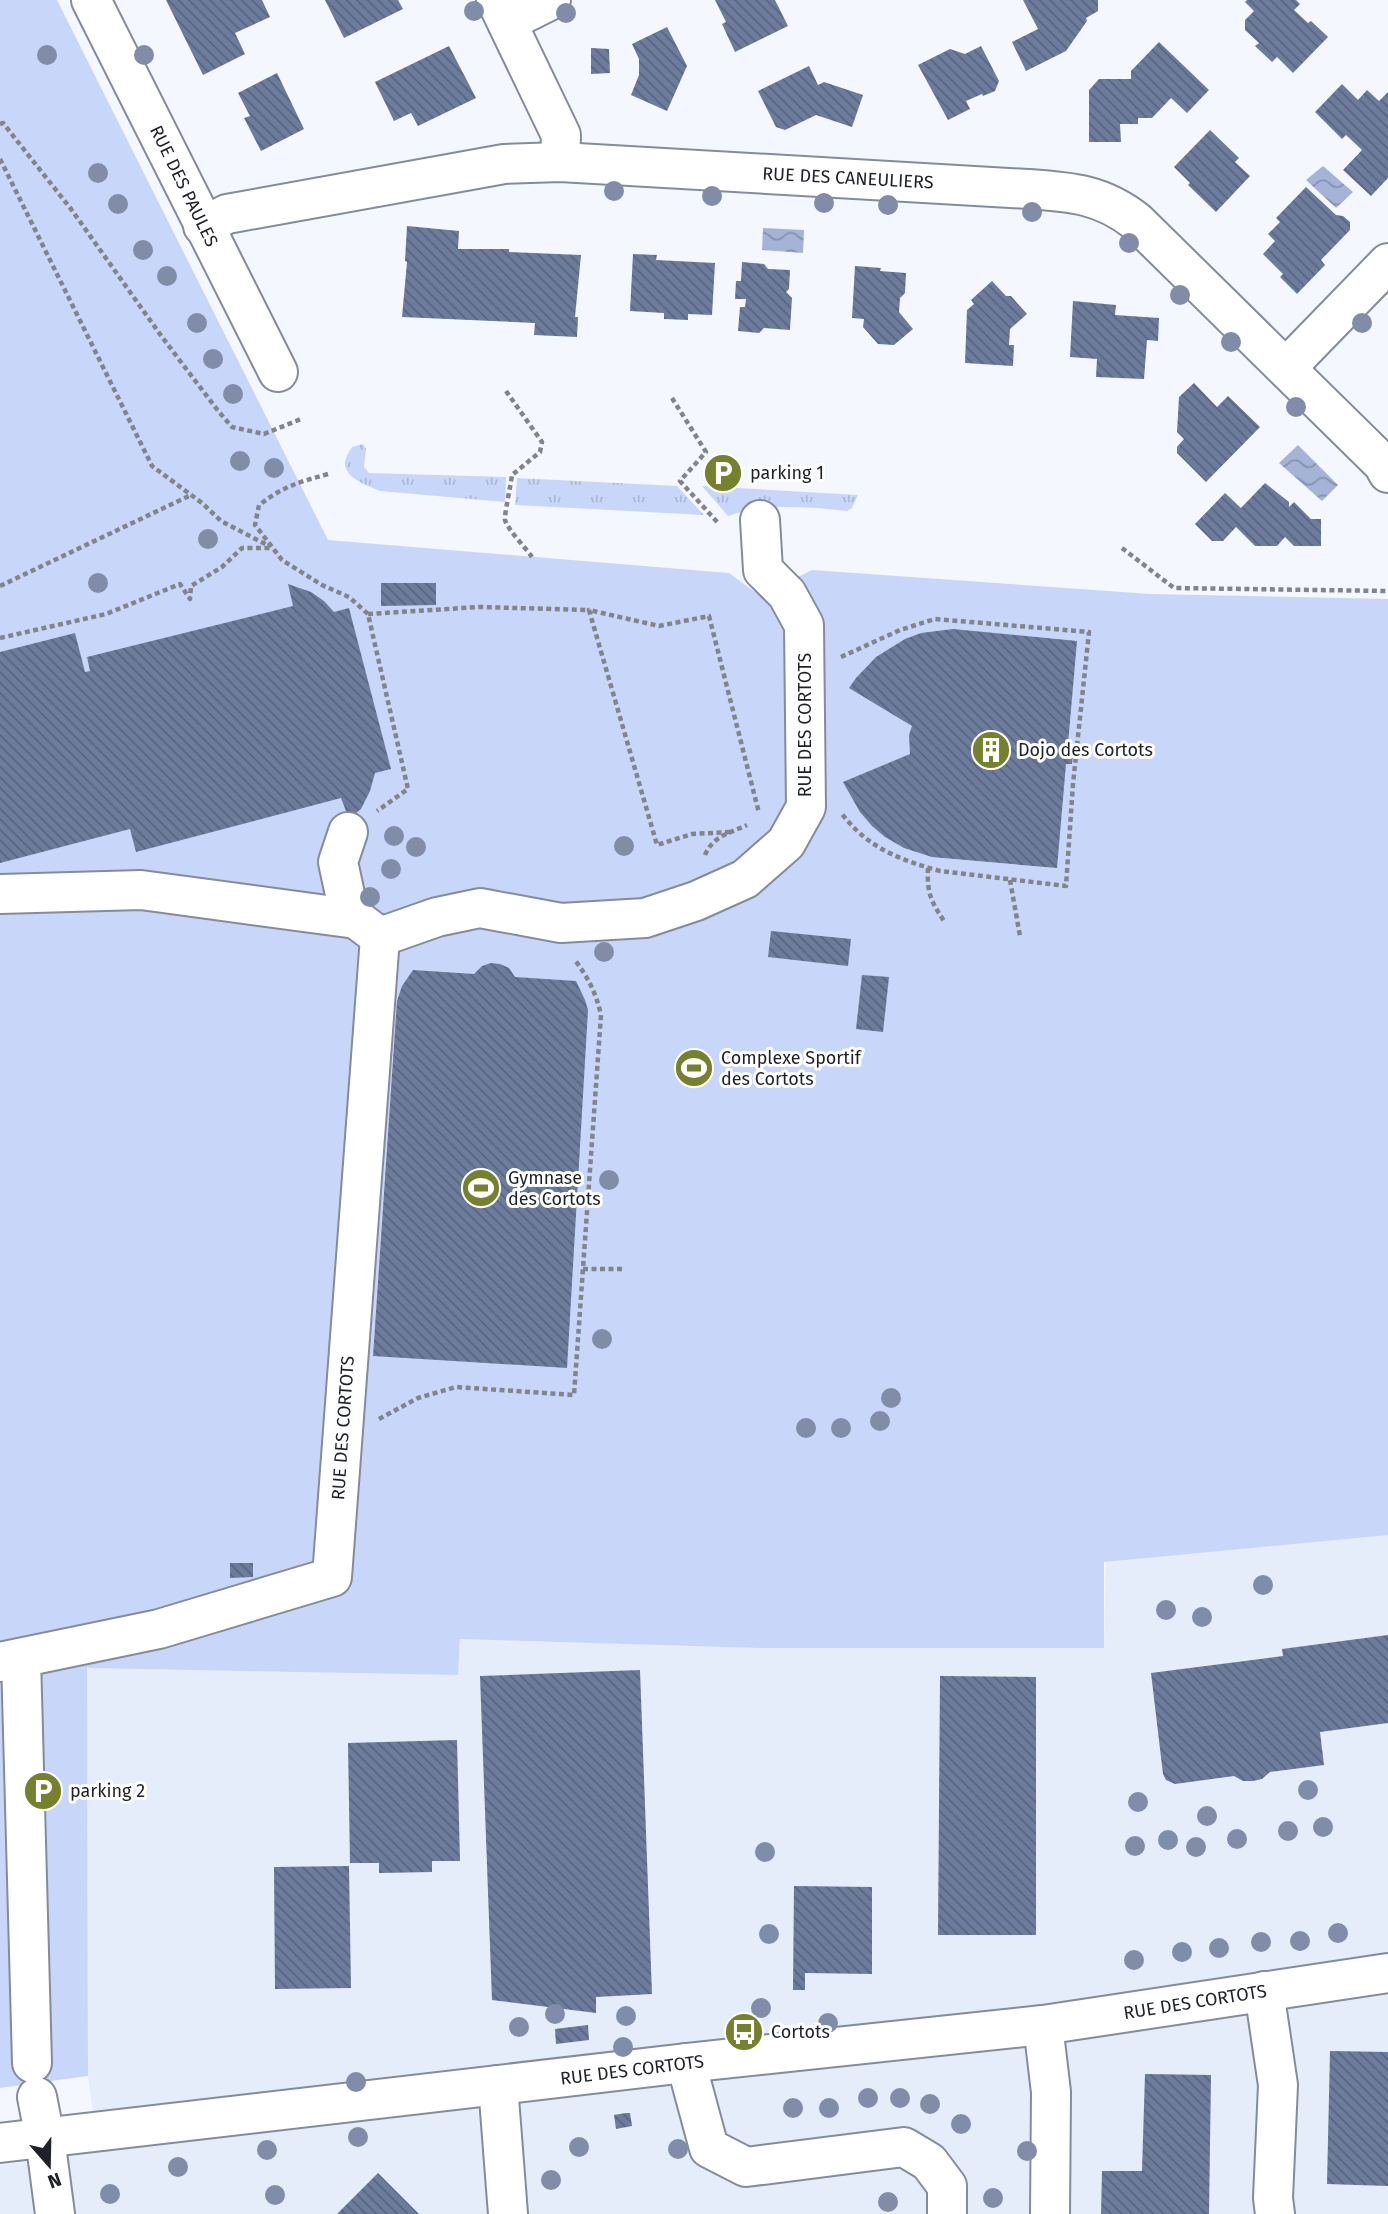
<svg xmlns="http://www.w3.org/2000/svg" width="1388" height="2214" font-family="'Fira Sans',sans-serif">
<defs>
<pattern id="grass-tufts" width="24" height="20" patternUnits="userSpaceOnUse" patternTransform="scale(1.75)"><rect width="24" height="20" fill="#c8d7f9"/><path d="M3 7l-1-3M5 7V3M7 7l1-3M15 17l-1-3M17 17v-4M19 17l1-3" fill="none" stroke="#abb8d5"/></pattern>
<pattern id="water-waves" width="16" height="10" patternUnits="userSpaceOnUse" patternTransform="scale(1.75)"><rect width="16" height="10" fill="#a4b3d6"/><path d="M0 5q4-4 8 0t8 0" fill="none" stroke="#8591ae"/></pattern>
<pattern id="building-back-hatch" width="6" height="6" patternUnits="userSpaceOnUse" patternTransform="scale(1.75)"><rect width="6" height="6" fill="#6d7b9c"/><path d="M-1 5l2 2M0 0l6 6M5-1l2 2" fill="none" stroke="#59647f"/></pattern>
</defs>
<rect width="100%" height="100%" fill="#f4f7fe"/>
<polygon fill="#e5ecfa" points="1388,1534 1388,2214 0,2214 0,2165 99,2152 88,2076 87,1668 458,1675 460,1639 758,1648 1104,1648 1106,1559"/>
<g fill="url(#grass-tufts)">
<path d="M 363,444 L 366,449 L 364,467 L 369,473 L 506,477 L 505,502 L 380,491 C 358,482 333,473 352,447 Z"/>
<polygon points="517,478 677,486 704,515 515,505"/>
<path d="M 702,486 L 858,495 L 852,508 L 847,511 C 808,507 765,503 728,516 Z"/>
</g>
<polygon fill="#c8d7f9" points="0,0 57,0 328,540 729,573 766,600 790,581 812,570 1151,594 1388,599 1388,1535 1104,1562 1104,1648 758,1648 460,1639 458,1675 87,1668 88,2076 0,2088"/>
<g fill="url(#water-waves)">
<polygon points="1323,166 1353,192 1336,208 1306,180"/>
<polygon points="763,228 804,230 803,253 762,250"/>
<polygon points="1298,445 1338,485 1322,501 1279,463"/>
</g>
<g fill="url(#building-back-hatch)">
<polygon points="166,0 262,0 270,17 235,33 245,54 203,75"/>
<polygon points="325,0 398,0 403,9 344,38"/>
<polygon points="715,0 775,0 788,26 735,52 722,24 726,22"/>
<polygon points="1023,0 1098,0 1098,11 1086,18 1087,21 1066,51 1026,71 1012,42 1038,29"/>
<polygon points="1247,0 1296,0 1300,4 1294,10 1308,23 1311,21 1328,37 1293,73 1277,57 1272,62 1255,46 1259,43 1245,30 1245,20 1254,11 1245,2"/>
<polygon points="667,27 687,66 667,111 631,95 639,75 639,59 632,44"/>
<polygon points="1159,42 1209,90 1187,113 1171,98 1152,118 1138,118 1138,124 1120,124 1121,142 1089,142 1089,90 1099,79 1131,79 1131,71"/>
<polygon points="449,46 476,98 418,126 411,113 394,121 375,82"/>
<polygon points="981,46 999,81 995,91 983,96 982,94 966,101 970,109 948,120 918,65 950,49 965,54"/>
<polygon points="591,48 609,49 610,73 591,74"/>
<polygon points="809,66 818,85 824,82 863,95 852,127 816,115 785,130 776,127 758,91"/>
<polygon points="277,73 304,129 261,151 244,118 250,116 238,93"/>
<polygon points="1342,84 1358,100 1367,90 1379,101 1388,92 1388,178 1371,196 1343,170 1362,150 1346,135 1342,139 1315,112"/>
<polygon points="1210,130 1239,158 1235,162 1250,176 1216,212 1188,185 1190,183 1174,167"/>
<polygon points="1306,187 1336,215 1343,216 1350,222 1350,230 1321,260 1325,265 1297,294 1280,277 1283,274 1263,254 1275,241 1268,234 1280,222 1276,218"/>
<polygon points="407,226 459,231 458,249 509,249 509,252 581,255 575,317 578,317 577,337 534,335 535,323 402,317 407,262 405,261"/>
<polygon points="633,254 657,255 656,260 715,263 712,315 688,314 688,320 664,319 664,313 630,311"/>
<polygon points="742,262 764,264 768,269 790,270 789,289 786,292 792,298 790,330 764,328 759,333 738,331 740,307 745,307 746,299 735,299 736,281 741,281"/>
<polygon points="855,266 881,268 880,271 906,273 905,293 900,298 899,312 913,329 894,345 878,344 863,327 864,319 852,318"/>
<polygon points="992,281 1006,296 1011,296 1027,314 1010,329 1009,345 1014,345 1013,366 965,363 967,310 974,304 971,300"/>
<polygon points="1073,301 1116,305 1115,315 1159,318 1158,341 1147,340 1144,379 1096,377 1097,359 1070,357"/>
<polygon points="1194,383 1217,407 1228,396 1260,427 1206,482 1177,453 1177,447 1184,439 1177,432 1179,397"/>
<polygon points="1265,483 1289,502 1289,507 1294,502 1311,519 1321,519 1321,546 1294,546 1285,537 1277,546 1255,546 1236,527 1223,541 1212,541 1195,524 1225,493 1241,508"/>
<polygon points="381,583 436,583 436,605 381,606"/>
<polygon points="288,584 311,592 324,601 334,612 349,608 391,769 375,773 370,791 361,809 349,819 341,798 136,852 130,829 0,863 0,652 75,633 85,672 90,671 87,657 293,606"/>
<polygon points="953,629 1077,641 1068,744 1074,744 1072,764 1066,764 1057,868 932,857 904,848 885,837 872,826 860,812 843,782 910,754 909,735 912,726 849,688 856,678 876,657 905,639 921,633"/>
<polygon points="771,931 851,939 848,966 768,957"/>
<polygon points="491,963 500,964 509,968 515,977 576,981 585,1000 588,1010 567,1368 373,1356 397,1001 402,986 413,970 474,974 482,966"/>
<polygon points="862,975 889,977 883,1032 856,1029"/>
<polygon points="230,1563 253,1563 253,1577 230,1578"/>
<polygon points="1388,1635 1388,1723 1320,1732 1324,1765 1270,1772 1262,1779 1253,1781 1243,1781 1234,1776 1175,1784 1166,1780 1163,1774 1151,1673 1283,1656 1282,1649"/>
<polygon points="640,1670 652,1994 596,1997 596,2013 492,2000 480,1676"/>
<polygon points="940,1676 1036,1677 1036,1935 938,1935"/>
<polygon points="457,1740 460,1861 432,1861 432,1872 379,1873 379,1863 350,1863 348,1743"/>
<polygon points="349,1866 351,1988 275,1989 274,1867"/>
<polygon points="794,1886 872,1887 872,1974 805,1973 805,1990 793,1990"/>
<polygon points="588,2025 589,2040 556,2044 555,2029"/>
<polygon points="1330,2051 1388,2052 1388,2186 1327,2184"/>
<polygon points="1145,2074 1211,2075 1209,2214 1101,2214 1102,2171 1142,2171"/>
<polygon points="626,2113 630,2113 632,2126 616,2129 614,2115"/>
<polygon points="378,2173 419,2214 337,2214"/>
</g>
<g fill="none" stroke-linecap="round" stroke-linejoin="round">
<g stroke="#848b9b" stroke-width="42">
<g id="minor">
<polyline points="91,0 278,372"/>
<polyline points="496,0 561,135 560,162"/>
<polyline points="507,22 551,0"/>
<path d="M 203,226 L 227,214 L 504,164 L 560,162 L 1028,189 C 1071,192 1102,194 1137,222 L 1383,464 L 1388,473"/>
<polyline points="1287,367 1388,263"/>
<polyline points="0,894 141,890 356,919"/>
<polyline points="380,937 437,917 480,908 561,923 645,918 696,901 745,879 786,843 806,807 804,625 787,594 763,570 760,520"/>
<polyline points="21,1658 32,2063"/>
<polyline points="0,1662 159,1629 332,1577 380,937 356,919 346,899 338,862 348,832"/>
<polyline points="1264,1991 1278,2085 1273,2198 1275,2214"/>
<polyline points="1043,2025 1051,2092 1050,2214"/>
<polyline points="686,2063 709,2148 746,2167 904,2147 929,2162 947,2186 947,2214"/>
<polyline points="498,2085 508,2214"/>
<polyline points="37,2097 45,2138 55,2214"/>
<polyline points="0,2143 686,2063 1043,2025 1388,1973"/>
</g>
</g>
<g stroke="#81848a" stroke-width="4.5" stroke-dasharray="5 3.5" stroke-linecap="butt">
<polyline points="0,124 3,123 71,209 162,337 219,412 232,427 264,434 301,419"/>
<polyline points="0,159 152,466 202,503 221,521 269,546"/>
<path d="M 506,391 L 542,442 L 540,452 L 512,475 C 511,484 504,516 505,520 C 508,530 525,547 532,557"/>
<polyline points="672,398 706,452 680,481 719,524"/>
<path d="M 328,474 C 299,482 284,486 259,505 L 255,525 L 282,560 L 322,585 L 349,597 L 368,614 L 408,789 L 377,811"/>
<polyline points="1122,548 1174,588 1388,591"/>
<polyline points="0,586 191,495"/>
<polyline points="368,614 479,607 589,610"/>
<polyline points="0,638 106,614 180,584 190,599 191,586 222,567 242,548 272,548"/>
<path d="M 841,657 L 900,630 L 935,619 L 1089,632 L 1073,784 L 1066,886 L 940,871 C 900,860 868,848 842,814"/>
<polyline points="730,832 692,834 657,845 589,610 659,626 709,616 759,813"/>
<path d="M 705,855 C 713,836 730,833 747,825"/>
<path d="M 928,868 C 927,892 930,900 944,921"/>
<polyline points="1010,880 1020,936"/>
<polyline points="583,1269 625,1269"/>
<path d="M 379,1419 L 418,1398 L 456,1387 L 574,1395 L 601,1015 C 596,993 588,977 574,959"/>
</g>
<use href="#minor" stroke="#fff" stroke-width="38"/>
</g>
<g fill="#808ca8">
<circle cx="474" cy="11" r="10"/>
<circle cx="566" cy="13" r="10"/>
<circle cx="47" cy="55" r="10"/>
<circle cx="144" cy="55" r="10"/>
<circle cx="98" cy="173" r="10"/>
<circle cx="614" cy="191" r="10"/>
<circle cx="712" cy="196" r="10"/>
<circle cx="824" cy="203" r="10"/>
<circle cx="118" cy="204" r="10"/>
<circle cx="888" cy="205" r="10"/>
<circle cx="1032" cy="212" r="10"/>
<circle cx="1129" cy="243" r="10"/>
<circle cx="143" cy="250" r="10"/>
<circle cx="167" cy="276" r="10"/>
<circle cx="1180" cy="295" r="10"/>
<circle cx="197" cy="323" r="10"/>
<circle cx="1362" cy="323" r="10"/>
<circle cx="1231" cy="342" r="10"/>
<circle cx="213" cy="359" r="10"/>
<circle cx="233" cy="394" r="10"/>
<circle cx="1296" cy="407" r="10"/>
<circle cx="240" cy="461" r="10"/>
<circle cx="274" cy="468" r="10"/>
<circle cx="208" cy="539" r="10"/>
<circle cx="98" cy="583" r="10"/>
<circle cx="394" cy="836" r="10"/>
<circle cx="624" cy="846" r="10"/>
<circle cx="416" cy="847" r="10"/>
<circle cx="391" cy="869" r="10"/>
<circle cx="370" cy="897" r="10"/>
<circle cx="604" cy="952" r="10"/>
<circle cx="609" cy="1180" r="10"/>
<circle cx="602" cy="1339" r="10"/>
<circle cx="891" cy="1398" r="10"/>
<circle cx="880" cy="1421" r="10"/>
<circle cx="806" cy="1428" r="10"/>
<circle cx="841" cy="1428" r="10"/>
<circle cx="1263" cy="1585" r="10"/>
<circle cx="1166" cy="1610" r="10"/>
<circle cx="1202" cy="1617" r="10"/>
<circle cx="1308" cy="1790" r="10"/>
<circle cx="1138" cy="1802" r="10"/>
<circle cx="1207" cy="1816" r="10"/>
<circle cx="1323" cy="1827" r="10"/>
<circle cx="1288" cy="1831" r="10"/>
<circle cx="1237" cy="1839" r="10"/>
<circle cx="1168" cy="1840" r="10"/>
<circle cx="1135" cy="1846" r="10"/>
<circle cx="1196" cy="1847" r="10"/>
<circle cx="765" cy="1852" r="10"/>
<circle cx="1338" cy="1933" r="10"/>
<circle cx="769" cy="1934" r="10"/>
<circle cx="1300" cy="1941" r="10"/>
<circle cx="1261" cy="1942" r="10"/>
<circle cx="1219" cy="1948" r="10"/>
<circle cx="1182" cy="1952" r="10"/>
<circle cx="1134" cy="1960" r="10"/>
<circle cx="761" cy="2008" r="10"/>
<circle cx="555" cy="2014" r="10"/>
<circle cx="626" cy="2016" r="10"/>
<circle cx="828" cy="2023" r="10"/>
<circle cx="519" cy="2027" r="10"/>
<circle cx="623" cy="2047" r="10"/>
<circle cx="356" cy="2082" r="10"/>
<circle cx="868" cy="2098" r="10"/>
<circle cx="900" cy="2098" r="10"/>
<circle cx="930" cy="2104" r="10"/>
<circle cx="793" cy="2108" r="10"/>
<circle cx="829" cy="2108" r="10"/>
<circle cx="961" cy="2124" r="10"/>
<circle cx="358" cy="2137" r="10"/>
<circle cx="579" cy="2147" r="10"/>
<circle cx="678" cy="2149" r="10"/>
<circle cx="267" cy="2150" r="10"/>
<circle cx="1027" cy="2151" r="10"/>
<circle cx="178" cy="2167" r="10"/>
<circle cx="551" cy="2180" r="10"/>
<circle cx="110" cy="2194" r="10"/>
<circle cx="275" cy="2195" r="10"/>
<circle cx="993" cy="2198" r="10"/>
<circle cx="888" cy="2202" r="10"/>
</g>
<defs>
<g id="parking-disc" transform="scale(2.0125)"><circle r="9.5" fill="#76812d" stroke="#fff"/><path d="M-3.5-5.5H1a3.5 3.5 0 0 1 0 7H-1V5.5H-3.5ZM-1-3.4V-.6H.8a1.4 1.4 0 0 0 0-2.8Z" fill="#fff"/></g>
<g id="building-disc" transform="scale(2.0125)"><circle r="9.5" fill="#76812d" stroke="#fff"/><path d="M-4-6H4V6H1V3H-1V6H-4ZM-2.5-4.3h1.7v1.8h-1.7ZM.8-4.3h1.7v1.8H.8ZM-2.5-1h1.7V.8h-1.7ZM.8-1h1.7V.8H.8Z" fill="#fff"/></g>
<g id="stadium-disc" transform="scale(2.0125)"><circle r="9.5" fill="#76812d" stroke="#fff"/><path d="M0-5a6.5 5 0 1 0 0 10a6.5 5 0 1 0 0-10ZM-3.5-1.8h7v3.6h-7Z" fill="#fff"/></g>
<g id="bus-disc" transform="scale(2.0125)"><circle r="9.5" fill="#76812d" stroke="#fff"/><path d="M-5-6H5V4H4V6H2V4H-2V6H-4V4H-5ZM-3.5-4V0h7V-4ZM-3.5 1.2v1.5H-2V1.2ZM2 1.2v1.5H3.5V1.2Z" fill="#fff"/></g>
</defs>
<g fill-rule="evenodd">
<use href="#parking-disc" x="723" y="473"/>
<use href="#building-disc" x="991" y="750"/>
<use href="#stadium-disc" x="694" y="1068"/>
<use href="#stadium-disc" x="481" y="1188"/>
<use href="#parking-disc" x="43" y="1791"/>
<use href="#bus-disc" x="744" y="2032"/>
</g>
<g text-anchor="middle" stroke-width="6" stroke-linejoin="round" paint-order="stroke">
<g font-size="18" fill="#1e2127" stroke="#fff">
<text transform="translate(848 178) rotate(3)" y="6">RUE DES CANEULIERS</text>
<text transform="translate(184 186) rotate(64)" y="6">RUE DES PAULES</text>
<text transform="translate(805 725) rotate(-90)" y="6">RUE DES CORTOTS</text>
<text transform="translate(343 1428) rotate(-86)" y="6">RUE DES CORTOTS</text>
<text transform="translate(1195 2002) rotate(-9)" y="6">RUE DES CORTOTS</text>
<text transform="translate(632 2070) rotate(-7)" y="6">RUE DES CORTOTS</text>
</g>
<g font-size="18" fill="#1e2127" stroke="#fff" text-anchor="start">
<text x="750" y="479">parking 1</text>
<text x="1018" y="756">Dojo des Cortots</text>
<text x="721" y="1064">Complexe Sportif<tspan x="721" dy="21">des Cortots</tspan></text>
<text x="508" y="1184">Gymnase<tspan x="508" dy="21">des Cortots</tspan></text>
<text x="70" y="1797">parking 2</text>
<text x="771" y="2038">Cortots</text>
</g>
</g>
<g transform="translate(49 2165) rotate(160)" stroke="#ffffff" stroke-width="5" paint-order="stroke">
<path d="M0-5L12 26L0 18L-12 26Z" fill="#1e2127"/>
<text y="-10" font-size="19" font-weight="bold" text-anchor="middle" fill="#1e2127">N</text>
</g>
</svg>
